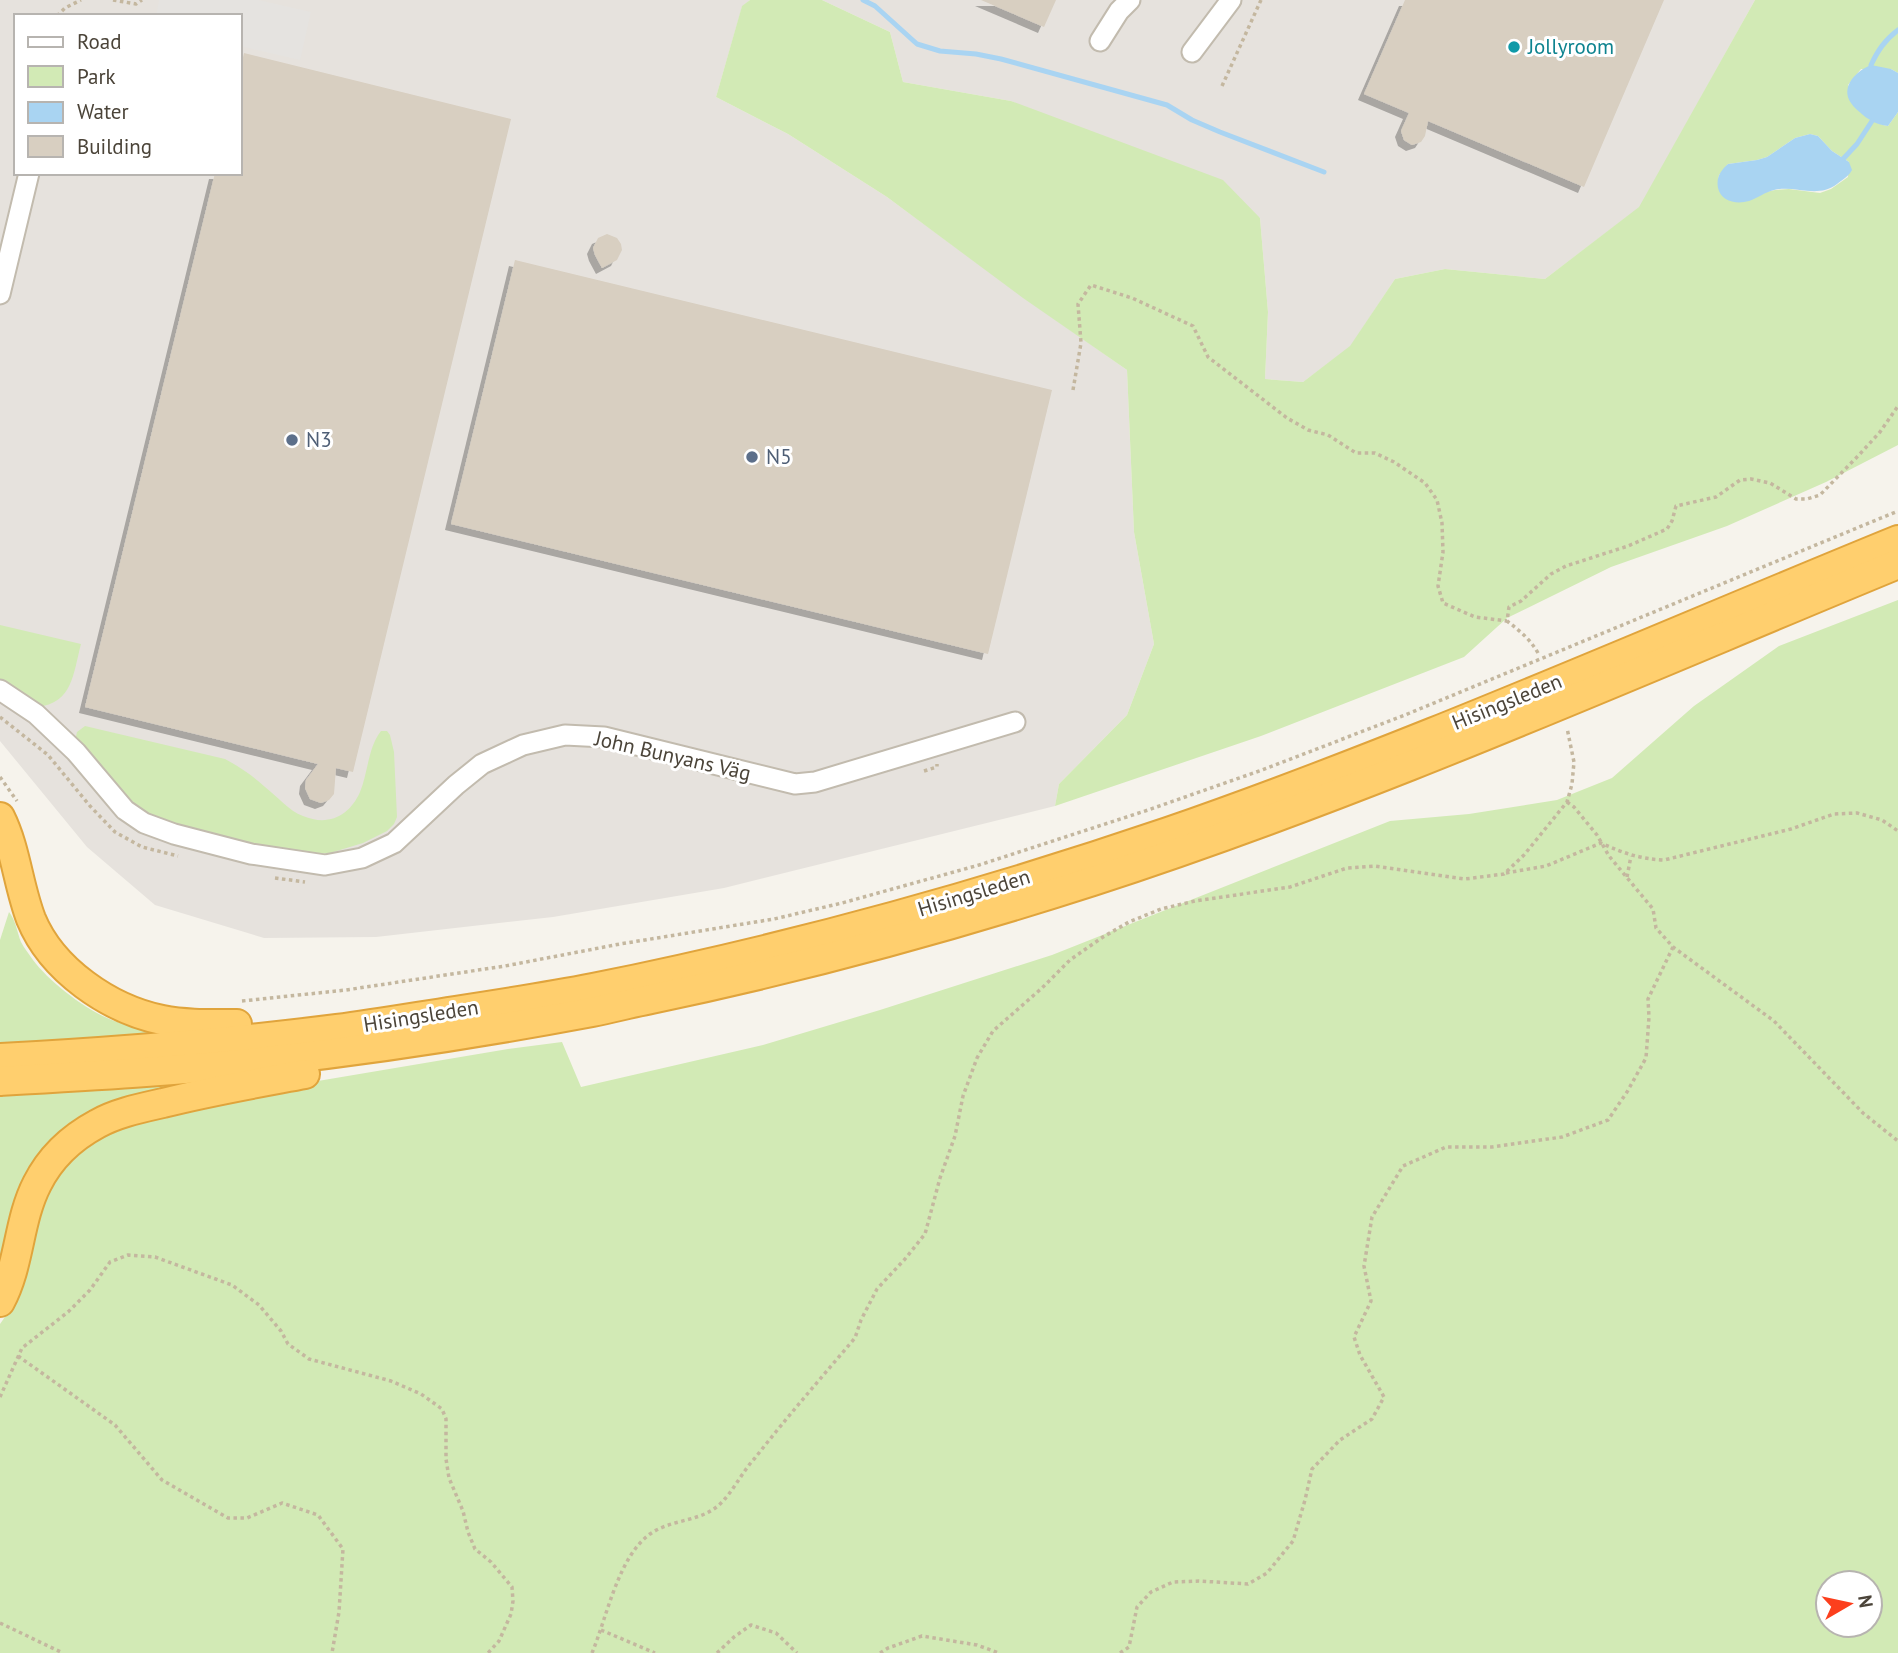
<svg xmlns="http://www.w3.org/2000/svg" width="1898" height="1653" font-family="'PT Sans',sans-serif">
<defs>
<filter id="shadow"><feDropShadow dx="-6" dy="6" stdDeviation="0" flood-color="#0004"/></filter>
</defs>
<rect width="100%" height="100%" fill="#f6f3ec"/>
<g fill="#e6e2dd" fill-rule="evenodd">
<path d="M 0,0 L 750,0 L 742,7 L 716,97 L 788,134 L 887,197 L 1023,297 L 1127,370 L 1134,532 L 1154,644 L 1127,715 L 1059,784 L 1055,806 L 724,888 L 553,917 L 376,937 L 264,938 L 155,905 L 87,847 L 0,741 ZM 16,16 L 240,16 L 240,173 L 16,173 Z"/>
<polygon points="822,0 1755,0 1640,207 1545,279 1445,269 1395,279 1350,347 1303,382 1265,379 1268,312 1260,218 1011,101 903,82 890,32"/>
</g>
<g fill="#d2eab5" fill-rule="evenodd">
<path d="M 750,0 L 822,0 L 890,32 L 903,82 L 1011,101 L 1223,180 L 1260,218 L 1268,312 L 1265,379 L 1303,382 L 1350,346 L 1395,279 L 1445,269 L 1545,279 L 1639,207 L 1755,0 L 1898,0 L 1898,73 L 1891,69 L 1861,69 L 1848,85 C 1859,103 1866,123 1888,126 L 1898,112 L 1898,445 L 1826,482 L 1727,526 L 1611,567 L 1507,618 L 1464,657 L 1261,736 L 1055,806 L 1059,784 L 1127,715 L 1154,644 L 1134,532 L 1127,370 L 1023,298 L 887,197 L 788,134 L 716,97 L 742,6 ZM 1810,134 L 1818,136 L 1832,151 L 1849,162 L 1848,177 L 1831,189 L 1820,193 L 1789,189 L 1775,190 L 1766,192 L 1718,181 L 1719,175 L 1728,164 L 1757,160 L 1767,157 L 1795,138 Z"/>
<path d="M 1898,600 L 1898,1653 L 0,1653 L 0,1324 L 12,1307 L 38,1210 L 56,1174 L 106,1128 L 253,1092 L 508,1049 L 562,1042 L 581,1087 L 763,1045 L 880,1010 L 1052,955 L 1390,821 L 1469,814 L 1557,800 L 1612,778 L 1694,706 L 1779,646 ZM 1828,1583 L 1870,1583 L 1870,1625 L 1828,1625 Z"/>
<path d="M 0,625 L 81,644 C 73,674 73,703 37,707 L 0,681 Z"/>
<path d="M 85,726 L 225,759 C 240,767 253,776 265,787 C 277,796 289,811 303,816 C 329,827 350,815 360,792 C 368,773 368,747 381,731 L 387,731 L 390,735 L 394,752 L 397,817 L 394,824 L 387,831 L 363,843 L 330,853 L 317,854 L 288,852 L 181,829 L 139,815 L 75,741 L 77,732 Z"/>
<path d="M 9,912 C 16,921 17,932 21,942 C 24,948 29,954 33,960 C 51,984 94,1017 124,1024 C 143,1029 162,1029 182,1035 L 0,1048 L 0,940 Z"/>
<polygon points="217,1077 86,1120 0,1282 0,1092"/>
</g>
<polygon fill="#e5e3e0" points="159,0 258,0 311,12 300,60 240,46 240,16 156,16"/>
<g fill="#a9d4f2">
<path d="M 1871,65 L 1891,69 L 1898,73 L 1898,112 L 1888,126 C 1879,125 1870,121 1863,115 C 1859,111 1854,108 1851,103 C 1840,87 1856,71 1871,65 Z"/>
<path d="M 1810,134 L 1818,136 L 1832,151 L 1849,162 L 1852,170 C 1848,177 1843,179 1837,184 C 1817,199 1796,185 1774,190 C 1765,192 1758,198 1749,201 C 1736,205 1721,201 1718,188 C 1716,177 1721,170 1728,164 L 1757,160 L 1767,157 L 1795,138 Z"/>
</g>
<g fill="none" stroke-linecap="round" stroke-linejoin="round">
<g stroke="#a9d4f2" stroke-width="5">
<polyline points="863,0 875,6 917,44 940,51 976,54 1001,59 1167,105 1192,120 1220,132 1324,172"/>
<path d="M 1871,65 C 1878,50 1885,40 1898,30"/>
<polyline points="1843,159 1857,144 1872,121"/>
</g>
</g>
<g fill="#d8cfc1" filter="url(#shadow)">
<polygon points="981,0 1056,0 1044,27"/>
<polygon points="1405,0 1664,0 1584,187 1428,121 1425,136 1421,142 1412,145 1404,140 1401,131 1409,113 1364,94"/>
<polygon points="244,53 511,119 353,772 336,768 334,794 329,800 321,803 310,799 305,788 306,780 318,764 85,707 215,173 240,173 240,70"/>
<polygon points="607,234 617,238 621,244 622,250 617,260 602,268 595,255 593,248 598,238"/>
<polygon points="515,260 1052,390 988,654 451,524"/>
</g>
<g fill="none" stroke-linecap="round" stroke-linejoin="round">
<g stroke="#c2bbae" stroke-width="23">
<g id="minor">
<polyline points="1100,41 1119,11 1130,0"/>
<polyline points="1192,52 1231,0"/>
<polyline points="0,294 29,173"/>
<polyline points="0,690 36,714 76,752 125,810 144,823 174,834 251,854 325,865 362,858 394,843 456,785 482,764 523,745 565,735 604,737 795,784 815,782 1015,722"/>
</g>
</g>
<g stroke="#e0a43c" stroke-width="32">
<g id="highway">
<path d="M 0,817 C 16,849 18,885 31,919 C 52,970 109,1009 162,1020 C 187,1025 212,1024 237,1024"/>
<path d="M 0,1058 C 113,1052 225,1043 337,1029 C 376,1024 416,1017 455,1011 C 501,1004 547,997 593,988 C 788,949 980,896 1168,832 C 1416,746 1655,639 1898,540"/>
<path d="M 0,1081 C 89,1076 179,1071 268,1061 C 376,1049 485,1032 592,1012 C 612,1008 631,1003 651,999 C 800,968 947,928 1093,881 C 1367,792 1631,674 1898,564"/>
<path d="M 0,1302 C 20,1265 18,1221 37,1184 C 50,1158 71,1138 97,1124 C 116,1113 141,1108 163,1103 C 210,1091 257,1083 305,1074"/>
</g>
</g>
<g stroke="#c4b79f" stroke-width="3.5" stroke-dasharray="3.5 3.5" stroke-linecap="butt">
<polyline points="113,0 136,4 142,0"/>
<polyline points="57,16 65,8 81,0"/>
<polyline points="1222,86 1261,0"/>
<polyline points="1073,390 1081,343 1078,304 1091,285 1132,298 1193,326 1208,357 1287,418 1308,430 1328,435 1356,453 1375,453 1394,462 1425,483 1437,500 1442,523 1443,552 1438,586 1443,603 1475,617 1507,621"/>
<path d="M 1538,653 C 1530,639 1520,631 1507,621 L 1509,607 L 1521,601 L 1551,574 L 1566,566 L 1628,546 L 1667,529 L 1672,521 L 1676,506 L 1716,497 L 1740,480 L 1751,479 L 1770,483 L 1796,499 L 1807,499 L 1820,495 L 1858,456 L 1880,432 L 1898,406"/>
<polyline points="0,717 48,755 90,806 115,832 142,847 178,856"/>
<polyline points="924,771 937,767 937,764"/>
<polyline points="0,777 17,801"/>
<polyline points="1567,802 1574,807 1597,835 1609,856 1653,909 1656,928 1673,947 1774,1021 1863,1113 1898,1141"/>
<path d="M 1506,873 L 1546,866 L 1601,843 C 1623,853 1640,859 1664,860 L 1791,829 L 1834,814 L 1857,813 L 1882,820 L 1898,831"/>
<polyline points="1627,877 1631,856"/>
<polyline points="275,878 305,882"/>
<polyline points="242,1001 346,990 505,966 620,944 774,919 842,903 979,865 1148,810 1262,770 1405,715 1898,511"/>
<polyline points="18,1356 115,1425 162,1480 228,1518 247,1518 282,1503 318,1515 343,1549 339,1612 332,1653"/>
<polyline points="0,1397 22,1348 68,1312 90,1290 110,1262 128,1255 155,1257 232,1285 259,1305 281,1331 288,1344 309,1359 391,1381 421,1394 442,1409 446,1419 446,1459 449,1478 463,1511 468,1532 475,1549 491,1562 512,1587 513,1601 511,1614 499,1641 488,1653"/>
<polyline points="0,1623 63,1653"/>
<polyline points="601,1630 655,1653"/>
<path d="M 592,1653 C 607,1617 618,1557 650,1534 C 671,1519 700,1522 719,1505 C 733,1492 742,1472 755,1458 C 787,1417 821,1378 855,1338 L 861,1320 L 877,1289 L 905,1259 L 925,1234 L 940,1178 L 955,1136 L 963,1096 L 977,1058 L 993,1031 L 1042,988 L 1070,960 L 1103,937 L 1129,922 L 1161,909 L 1195,901 L 1290,887 L 1347,868 L 1375,866 L 1465,879 L 1504,874 L 1524,855 L 1567,802 L 1572,784 L 1574,762 L 1567,728"/>
<polyline points="717,1653 734,1637 751,1625 776,1633 797,1653"/>
<polyline points="880,1653 888,1648 922,1636 977,1645 999,1653"/>
<polyline points="1120,1653 1129,1647 1137,1607 1151,1592 1173,1582 1199,1581 1248,1584 1267,1573 1293,1541 1305,1500 1312,1469 1340,1440 1372,1419 1384,1397 1360,1355 1354,1337 1371,1301 1364,1266 1372,1217 1403,1166 1446,1147 1492,1147 1562,1137 1608,1120 1627,1092 1646,1058 1649,1017 1648,999 1673,947"/>
</g>
<use href="#minor" stroke="#fff" stroke-width="19"/>
<use href="#highway" stroke="#ffcf6e" stroke-width="28"/>
</g>
<circle fill="#0f9aa8" stroke="#fff" stroke-width="2.5" cx="1514" cy="47" r="7"/>
<g fill="#5c6f8a" stroke="#fff" stroke-width="2.5">
<circle cx="292" cy="440" r="7"/>
<circle cx="752" cy="457" r="7"/>
</g>
<g text-anchor="middle" stroke-width="6" stroke-linejoin="round" paint-order="stroke">
<g font-size="21" fill="#0d838f" stroke="#fff" text-anchor="start">
<text x="1528" y="54">Jollyroom</text>
</g>
<g font-size="21" fill="#4e5e75" stroke="#fff" text-anchor="start">
<text x="306" y="447">N3</text>
<text x="766" y="464">N5</text>
</g>
<g font-size="21" fill="#4b4439" stroke="#fff">
<text transform="translate(1507 702) rotate(-22)" y="7">Hisingsleden</text>
<text transform="translate(673 756) rotate(13)" y="7">John Bunyans Väg</text>
<text transform="translate(974 893) rotate(-17)" y="7">Hisingsleden</text>
<text transform="translate(421 1016) rotate(-9)" y="7">Hisingsleden</text>
</g>
</g>
<rect x="14" y="14" width="228" height="161" fill="#ffffff" stroke="#b7b4b0" stroke-width="2"/>
<rect x="28" y="37" width="35" height="10" fill="#ffffff" stroke="#b7b4b0" stroke-width="2"/>
<text x="77" y="49" font-size="21" fill="#4b4439">Road</text>
<rect x="28" y="66" width="35" height="21" fill="#d2eab5" stroke="#b7b4b0" stroke-width="2"/>
<text x="77" y="84" font-size="21" fill="#4b4439">Park</text>
<rect x="28" y="102" width="35" height="21" fill="#a9d4f2" stroke="#b7b4b0" stroke-width="2"/>
<text x="77" y="119" font-size="21" fill="#4b4439">Water</text>
<rect x="28" y="136" width="35" height="21" fill="#d8cfc1" stroke="#b7b4b0" stroke-width="2"/>
<text x="77" y="154" font-size="21" fill="#4b4439">Building</text>
<g transform="translate(1849 1604) rotate(81)"><circle r="33" fill="#ffffff" stroke="#b7b4b0" stroke-width="2"/>
<path d="M0-5L12 26L0 18L-12 26Z" fill="#fc3f1d"/>
<text y="-10" font-size="19" font-weight="bold" text-anchor="middle" fill="#4b4439">N</text>
</g>
</svg>
